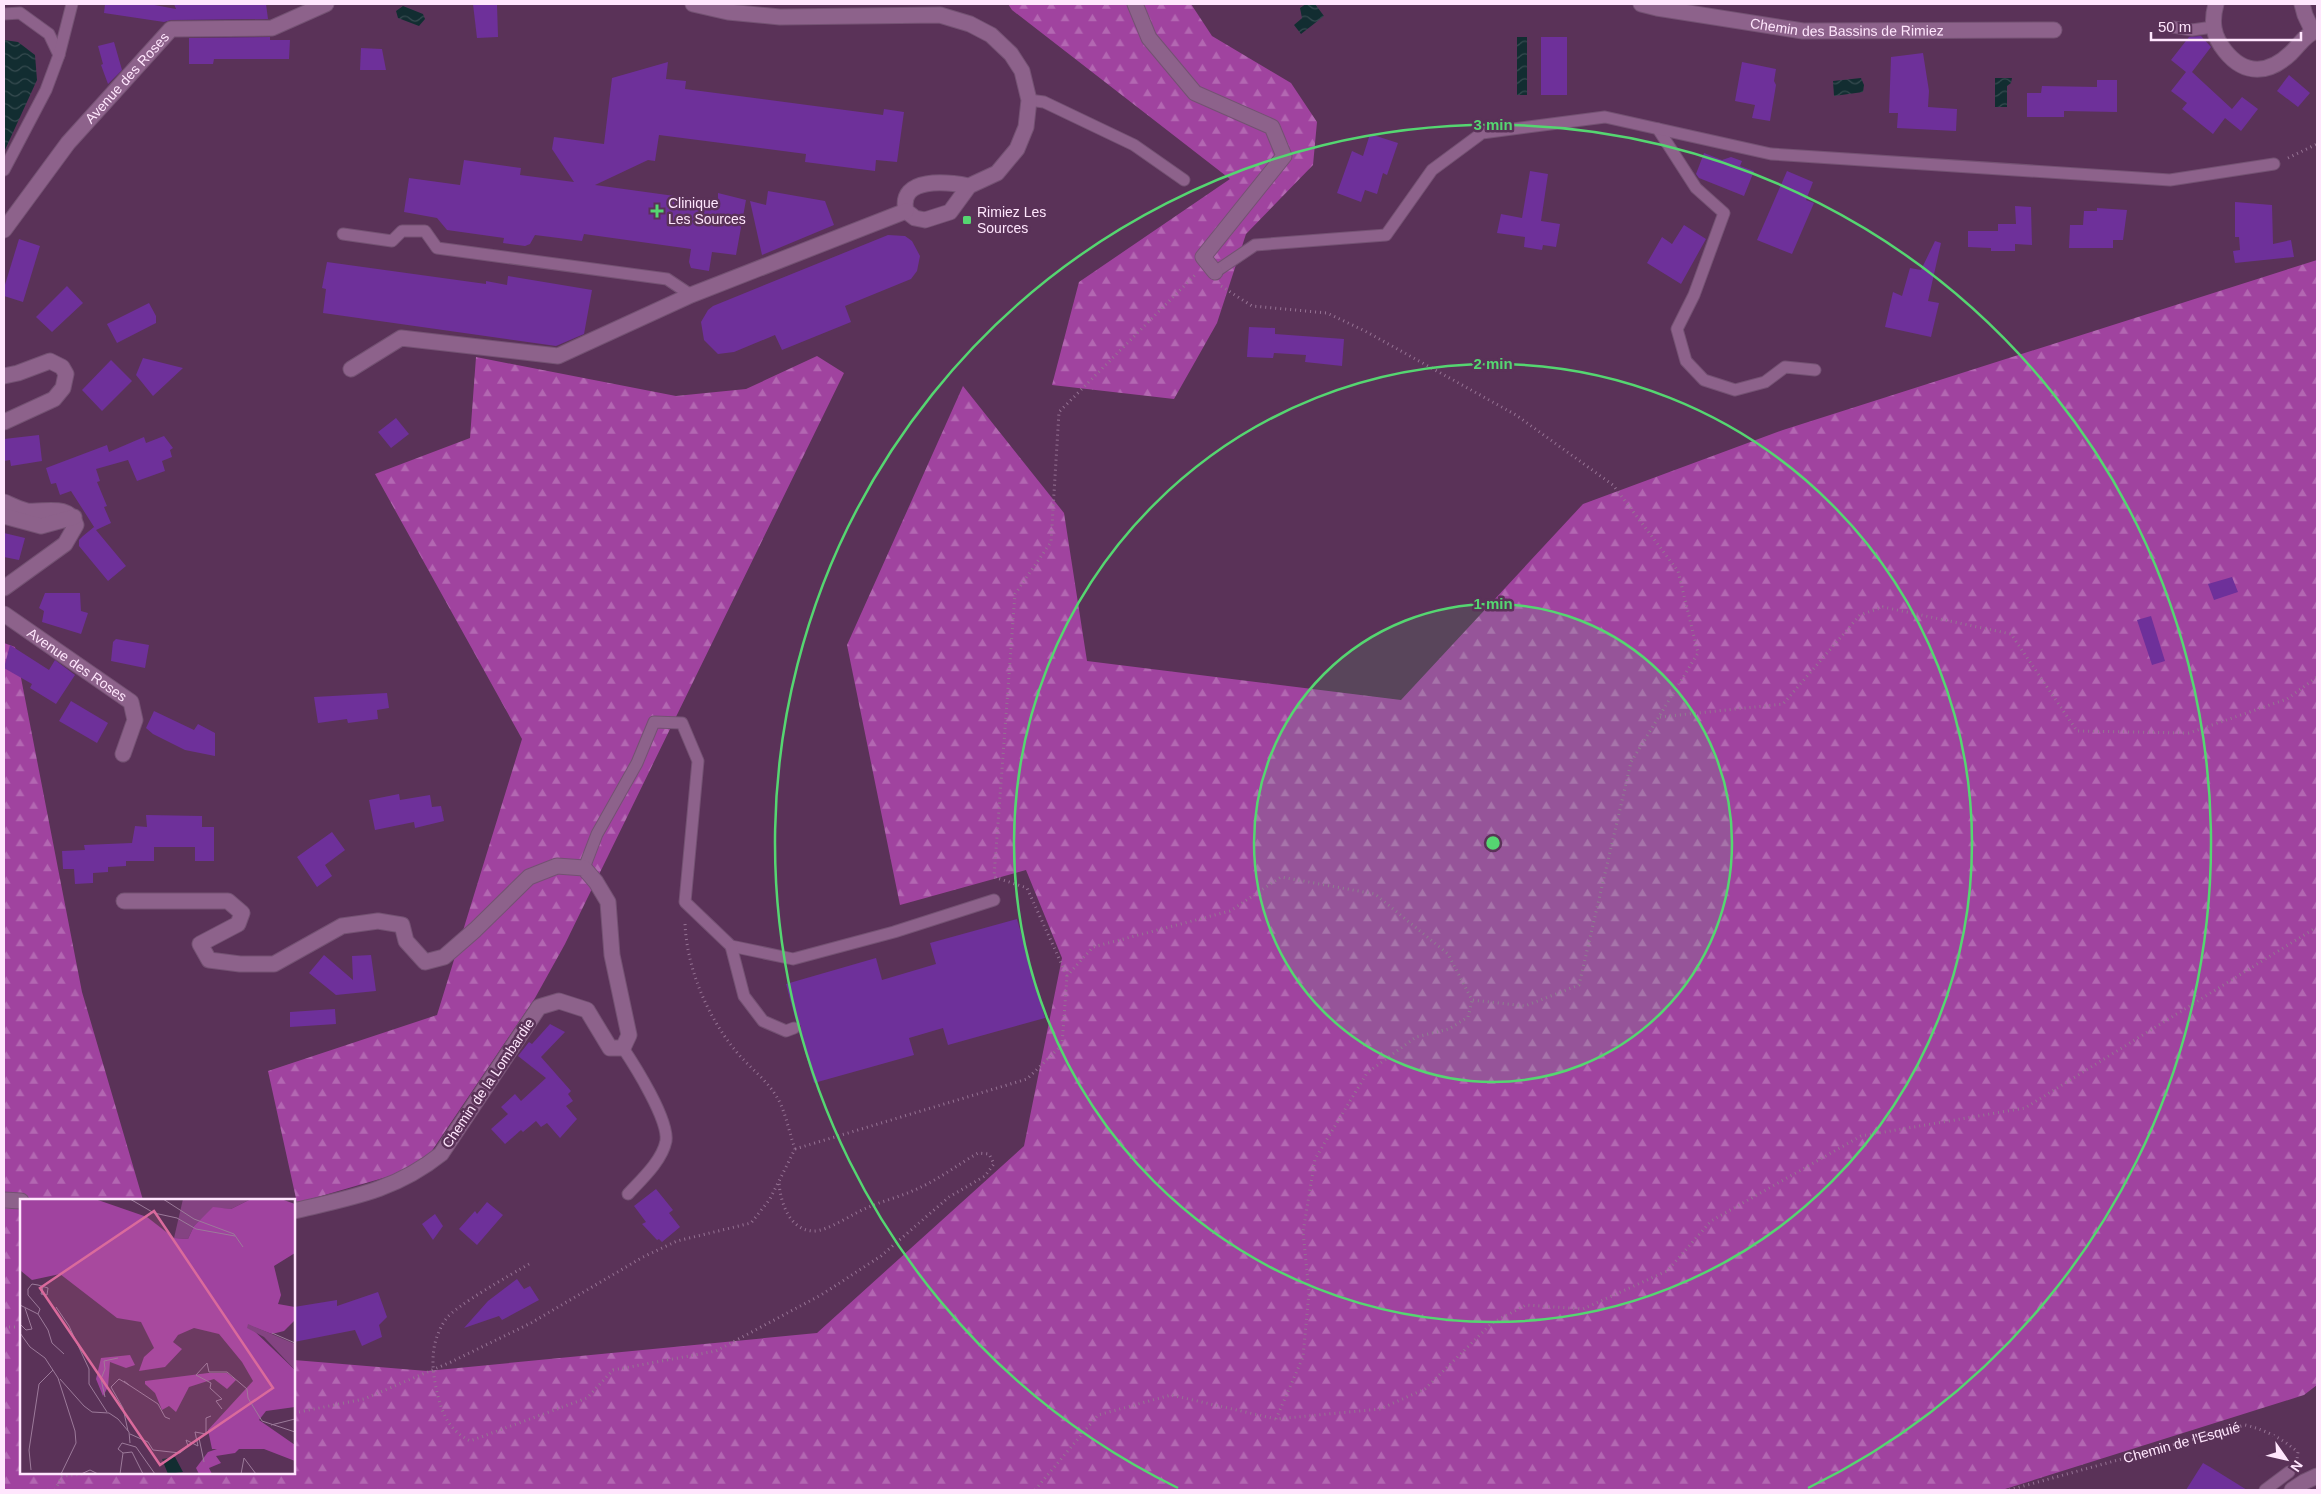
<svg xmlns="http://www.w3.org/2000/svg" width="2321" height="1494" font-family="Helvetica,sans-serif">
<defs>
<pattern id="forest-firs" width="22" height="20" patternUnits="userSpaceOnUse" patternTransform="scale(1.25)"><rect width="22" height="20" fill="#a0439f"/><path d="M5 1l3.5 6h-7zM16 11l3.5 6h-7z" fill="#b367b2"/></pattern>
<pattern id="water-waves" width="16" height="10" patternUnits="userSpaceOnUse" patternTransform="scale(1.25)"><rect width="16" height="10" fill="#122d31"/><path d="M0 5q4-4 8 0t8 0" fill="none" stroke="#364b50"/></pattern>
</defs>
<rect width="100%" height="100%" fill="#5a3258"/>
<g fill="url(#forest-firs)">
<polygon points="1008,4 1191,4 1212,36 1291,83 1317,122 1313,165 1246,234 1217,323 1174,399 1052,385 1079,282 1230,179 1012,10"/>
<polygon points="2317,260 2317,1385 2304,1395 2002,1490 4,1490 4,643 15,647 82,992 143,1200 21,1200 21,1473 294,1473 294,1360 427,1371 817,1333 1024,1146 1062,958 1026,870 900,905 847,645 963,386 1064,513 1087,661 1401,700 1583,504 1783,430"/>
<polygon points="817,356 844,373 565,944 535,998 421,1167 297,1203 268,1071 437,1015 522,739 375,474 470,438 476,357 676,396 746,389"/>
</g>
<g fill="url(#water-waves)">
<polygon points="1306,4 1315,4 1324,16 1301,34 1294,25 1302,18 1300,8"/>
<polygon points="403,6 423,14 425,19 419,26 398,18 396,11"/>
<rect x="1517" y="37" width="10" height="58"/>
<polygon points="4,40 18,42 35,55 37,80 4,152"/>
<polygon points="1861,78 1864,85 1863,92 1834,96 1833,81"/>
<polygon points="1995,78 2012,78 2011,83 2007,86 2007,107 1995,107"/>
</g>
<g fill="#6e309a">
<polygon points="105,4 149,4 176,9 174,4 266,4 268,19 171,20 164,22 104,13"/>
<polygon points="473,4 497,5 498,37 477,38"/>
<polygon points="2201,36 2211,47 2192,72 2232,109 2242,97 2258,109 2241,131 2225,118 2213,134 2182,109 2187,103 2171,91 2186,72 2171,60 2189,37"/>
<polygon points="270,37 270,40 290,40 289,59 214,59 213,64 189,64 189,38"/>
<rect x="1541" y="37" width="26" height="58"/>
<polygon points="114,42 122,70 108,84 101,65 103,64 98,46"/>
<polygon points="361,48 382,49 386,70 360,70"/>
<polygon points="1923,53 1929,91 1928,107 1957,109 1956,131 1897,128 1898,113 1889,113 1891,57"/>
<polygon points="668,62 666,79 686,81 685,89 883,115 884,109 904,112 897,162 876,160 875,171 805,162 806,154 659,135 655,161 648,160 595,185 718,202 718,193 746,200 736,255 712,252 709,271 691,268 689,262 691,249 584,234 582,241 535,235 530,244 525,246 503,243 504,238 447,230 437,218 404,212 409,178 460,185 464,160 521,168 520,175 574,182 552,149 554,137 604,144 612,78"/>
<polygon points="1742,62 1776,69 1774,81 1776,85 1770,121 1752,118 1755,105 1735,101"/>
<polygon points="2289,75 2310,93 2298,107 2277,91"/>
<polygon points="2097,80 2117,80 2117,112 2064,111 2064,117 2027,117 2027,93 2041,93 2042,86 2097,87"/>
<polygon points="1370,134 1398,143 1387,175 1383,173 1377,194 1365,190 1361,202 1337,193 1352,151 1363,156"/>
<polygon points="1704,153 1722,160 1731,157 1742,161 1740,166 1754,171 1744,196 1699,178 1696,174"/>
<polygon points="1530,171 1548,174 1541,221 1560,224 1556,247 1543,245 1542,250 1524,247 1525,237 1497,233 1501,214 1522,218"/>
<polygon points="1787,171 1813,182 1806,200 1814,203 1792,254 1757,240"/>
<polygon points="768,191 825,201 834,225 762,255 750,201 766,205"/>
<polygon points="2235,202 2272,205 2273,244 2291,240 2294,257 2235,263 2233,251 2240,250 2239,237 2235,237"/>
<polygon points="2015,206 2031,207 2032,245 2015,244 2015,251 1991,251 1991,248 1968,247 1968,231 1998,231 1998,224 2016,224"/>
<polygon points="2097,208 2127,210 2123,240 2113,240 2113,248 2069,248 2070,225 2083,225 2084,211 2097,211"/>
<polygon points="1684,225 1706,239 1681,284 1647,263 1662,237 1672,244"/>
<polygon points="888,235 905,236 912,241 920,256 917,271 911,279 845,306 851,322 782,350 775,335 734,352 718,354 704,340 701,322 708,310 713,306"/>
<polygon points="19,239 40,246 23,302 4,296 4,288"/>
<polygon points="1935,241 1941,243 1928,301 1939,303 1931,337 1885,327 1893,292 1902,296 1910,268 1921,270"/>
<polygon points="327,262 486,284 486,281 507,285 508,276 592,290 584,334 556,346 323,313 326,289 322,288"/>
<polygon points="67,286 83,303 52,332 36,317"/>
<polygon points="149,303 156,316 156,323 117,343 107,324"/>
<polygon points="1249,327 1275,328 1275,334 1344,339 1342,366 1305,362 1306,355 1274,353 1273,358 1247,357"/>
<polygon points="143,358 183,368 153,396 136,375"/>
<polygon points="111,360 132,381 102,411 82,390"/>
<polygon points="396,418 409,434 391,448 378,432"/>
<polygon points="39,435 42,461 11,466 10,460 4,461 4,439"/>
<polygon points="164,436 173,448 170,450 172,457 162,461 165,471 137,481 128,460 96,469 100,481 97,482 107,506 104,507 111,523 96,530 126,566 108,581 79,546 79,540 83,536 94,527 96,530 71,491 60,495 56,483 51,484 46,468 107,445 109,452 144,437 146,443"/>
<polygon points="4,533 25,538 19,560 4,557"/>
<polygon points="2232,577 2238,592 2214,600 2208,584"/>
<polygon points="45,593 80,593 81,611 88,613 81,634 42,622 44,611 39,608"/>
<polygon points="2151,616 2165,661 2152,665 2137,620"/>
<polygon points="116,639 149,645 145,668 111,661 113,642"/>
<polygon points="10,645 49,670 55,660 75,675 56,704 30,688 32,684 4,668"/>
<polygon points="387,693 389,708 377,710 378,719 348,723 347,719 318,723 314,697"/>
<polygon points="71,701 108,723 97,743 59,721"/>
<polygon points="154,711 194,730 198,724 215,733 215,756 185,750 153,734 146,728"/>
<polygon points="399,794 400,800 430,795 432,807 441,806 444,821 415,828 414,822 375,830 369,800"/>
<polygon points="146,815 202,816 202,827 214,827 214,861 195,861 195,847 154,847 154,861 126,861 126,866 108,867 108,872 93,873 93,883 75,884 74,869 63,869 62,851 85,850 84,845 132,843 135,826 147,827"/>
<polygon points="332,832 345,850 325,865 332,876 317,887 297,857"/>
<polygon points="1017,919 1045,1018 948,1045 943,1028 909,1038 914,1055 814,1083 800,1033 801,1026 796,1021 786,984 876,958 882,980 936,964 930,943"/>
<polygon points="324,955 353,980 352,956 371,955 376,991 336,995 309,973"/>
<polygon points="335,1009 336,1024 290,1027 290,1012"/>
<polygon points="550,1024 565,1032 541,1057 571,1091 568,1094 573,1101 566,1106 577,1119 560,1138 547,1123 541,1127 536,1121 523,1132 521,1130 505,1144 491,1129 508,1114 501,1107 515,1094 521,1101 546,1078 518,1056 529,1042 532,1044"/>
<polygon points="656,1189 673,1210 669,1213 680,1227 662,1242 659,1239 657,1240 642,1224 646,1222 634,1206"/>
<polygon points="487,1202 503,1215 477,1245 459,1229 475,1211 477,1214"/>
<polygon points="435,1214 443,1226 433,1240 422,1224"/>
<polygon points="517,1279 524,1289 530,1286 539,1300 502,1320 499,1316 464,1328 488,1301"/>
<polygon points="378,1292 387,1317 379,1325 382,1337 362,1346 355,1330 294,1342 294,1307 337,1300 337,1306"/>
<polygon points="2203,1463 2210,1467 2247,1490 2186,1490"/>
</g>
<g fill="none" stroke-linecap="round" stroke-linejoin="round">
<g stroke="#745273" stroke-width="13">
<g id="lane">
<polyline points="4,14 20,13 49,34 59,55 46,90 4,170"/>
<polyline points="2173,27 2192,30 2213,27"/>
<polyline points="59,55 72,4"/>
<polyline points="1029,100 1044,102 1134,145 1184,180"/>
<polyline points="1658,129 1696,188 1724,213 1694,295 1677,329 1686,361 1704,380 1735,390 1765,382 1785,367 1815,370"/>
<polyline points="343,234 392,241 402,231 425,231 437,248 667,279 691,295"/>
<polyline points="1215,272 1255,245 1386,235 1432,170 1482,133 1605,117 1771,154 2170,180 2274,164"/>
<polyline points="584,868 597,834 637,763 654,722 682,723 698,761 685,902 731,946 793,959 894,932 994,900"/>
<polyline points="731,946 744,996 763,1021 786,1031 794,1028"/>
<path d="M 623,1048 C 635,1066 669,1120 666,1141 C 662,1161 641,1180 628,1194"/>
<polyline points="2265,1490 2289,1472"/>
</g>
</g>
<g stroke="#745273" stroke-width="17">
<g id="street">
<path d="M 693,4 L 728,12 L 780,17 L 940,15 L 970,24 L 991,35 L 1011,54 L 1022,71 L 1029,100 L 1026,127 L 1017,149 L 997,173 L 969,186 L 950,212 L 925,220 L 915,218 L 906,211 C 898,176 948,182 969,186"/>
<polyline points="1135,4 1149,38 1195,93 1272,127 1284,156 1203,257 1215,272"/>
<path id="s2" d="M 1641,4 L 1657,8 L 1803,31 L 2054,30"/>
<path d="M 2216,4 C 2211,22 2213,36 2225,51 C 2245,76 2269,74 2291,53 C 2300,44 2305,35 2317,30"/>
<polyline points="2302,4 2305,15 2313,32"/>
<path id="s3" d="M 4,230 L 68,143 L 171,29 L 272,28 L 326,4"/>
<polyline points="351,369 401,338 558,356 691,295 906,211"/>
<polyline points="4,376 18,373 50,361 62,367 66,374 63,388 54,399 4,422"/>
<path d="M 4,502 C 11,505 19,509 27,511 C 44,513 69,503 76,525 L 65,544 L 4,588"/>
<polyline points="4,516 41,526 74,517"/>
<path id="s4" d="M 4,614 L 131,702 L 135,720 L 123,754"/>
<path d="M 124,901 L 228,901 L 242,913 L 238,924 L 200,944 L 209,960 L 240,964 L 274,964 L 342,926 L 378,921 L 402,925 L 406,941 L 425,962 L 444,957 L 475,930 L 529,877 L 557,866 L 584,868 L 596,882 L 608,902 L 612,955 L 629,1035 L 623,1048 L 610,1048 L 587,1010 L 559,1001 L 539,1007 L 441,1154 C 395,1191 349,1198 294,1211"/>
<polyline points="4,1200 21,1201"/>
<polyline points="2292,1490 2304,1482 2317,1476"/>
</g>
</g>
<g stroke="#967394" stroke-width="3" stroke-dasharray="1 4" stroke-linecap="butt">
<polyline points="2288,158 2317,144"/>
<polyline points="1660,717 1783,704 1860,615 1883,607 2011,634 2077,731 2189,733 2287,699 2317,677"/>
<polyline points="1067,976 1027,888 994,877 1015,594 1051,542 1059,412 1195,275"/>
<polyline points="795,1149 1027,1079 1062,1045 1067,976 1093,947 1230,911 1281,877 1375,894 1448,954 1472,1000 1525,1006 1579,985 1631,762 1698,653 1678,571 1613,485 1516,415 1365,331 1327,313 1252,306 1221,286"/>
<path d="M 529,1264 C 512,1274 455,1306 446,1319 C 430,1342 431,1366 437,1392 C 442,1414 449,1430 470,1441 L 587,1398 L 613,1370 L 716,1351 L 821,1295 L 881,1256 L 949,1197 L 985,1176 L 994,1164 L 989,1154 L 978,1153 C 959,1164 939,1179 919,1188 C 903,1196 885,1200 869,1207 C 855,1212 827,1232 813,1231 C 789,1230 780,1201 779,1182"/>
<polyline points="4,1327 21,1327"/>
<path d="M 294,1413 L 364,1399 L 451,1362 L 531,1323 L 643,1257 L 677,1241 L 751,1223 L 770,1199 L 795,1149 C 790,1135 787,1119 781,1105 C 771,1082 750,1069 735,1050 C 707,1016 687,968 685,924"/>
<polyline points="1276,1419 1303,1357 1309,1292 1303,1232 1315,1159 1367,1073 1416,1037 1449,1029 1468,1017 1472,1001"/>
<polyline points="55,1490 62,1476 95,1473"/>
<polyline points="1035,1490 1098,1415 1171,1395 1276,1419 1380,1409 1425,1389 1492,1323 1526,1305 1583,1309 1667,1271 1711,1221 1861,1136 2025,1108 2317,927"/>
<path id="s1" d="M 2009,1490 L 2245,1425 C 2266,1430 2281,1438 2298,1452 L 2297,1459"/>
</g>
<use href="#lane" stroke="#8d628b" stroke-width="11"/>
<use href="#street" stroke="#8d628b" stroke-width="15"/>
</g>
<circle cx="1493" cy="843" r="239" fill="#55d671" fill-opacity=".12"/>
<g fill="none" stroke="#55d671" stroke-width="2.5">
<circle cx="1493" cy="843" r="239"/>
<circle cx="1493" cy="843" r="479"/>
<path d="M1178 1488A718 718 0 1 1 1808 1488"/>
</g>
<g fill="#55d671" stroke="#5a3258" stroke-width="2">
<path d="M654.5 203.5h5v5h5v5h-5v5h-5v-5h-5v-5h5z"/>
<rect x="962" y="215" width="10" height="10" rx="2.5"/>
</g>
<g text-anchor="middle" stroke-width="5" stroke-linejoin="round" paint-order="stroke">
<g font-size="14" fill="#ffe6fd" stroke="#5a3258">
<text dy="5" stroke="none"><textPath href="#s2" startOffset="208">Chemin des Bassins de Rimiez</textPath></text>
<text dy="5" stroke="none"><textPath href="#s3" startOffset="196">Avenue des Roses</textPath></text>
<text dy="5" stroke="none"><textPath href="#s4" startOffset="89">Avenue des Roses</textPath></text>
<text transform="translate(488 1083) rotate(-56)" y="5">Chemin de la Lombardie</text>
<text dy="5" stroke="none"><textPath href="#s1" startOffset="179">Chemin de l'Esquié</textPath></text>
</g>
<g font-size="14" fill="#ffe6fd" stroke="#5a3258" text-anchor="start">
<text x="668" y="208">Clinique<tspan x="668" dy="16">Les Sources</tspan></text>
<text x="977" y="217">Rimiez Les<tspan x="977" dy="16">Sources</tspan></text>
</g>
</g>
<g transform="translate(20 1199)">
<rect width="275" height="275" fill="#5a3258"/>
<path d="M 163,0 L 231,0 L 211,10 L 193,9 L 174,27 L 168,40 L 154,39 Z" fill="#844382"/>
<path d="M 0,0 L 75,0 L 127,18 L 154,39 L 168,40 L 174,27 L 193,8 L 211,10 L 231,0 L 261,0 L 275,5 L 275,54 L 254,67 L 261,96 L 258,105 L 275,108 L 275,121 L 264,132 L 252,135 L 228,126 L 275,171 L 275,208 L 246,212 L 239,221 L 275,246 L 275,262 L 244,250 L 219,250 L 215,254 L 196,257 L 201,264 L 189,269 L 192,275 L 179,275 L 176,269 L 188,253 L 197,250 L 192,250 L 188,231 L 233,182 L 222,163 L 199,135 L 174,129 L 158,136 L 153,143 L 162,150 L 145,168 L 119,172 L 124,158 L 134,149 L 121,123 L 97,119 L 40,75 L 12,81 L 1,72 ZM 110,156 L 115,166 L 106,169 L 90,163 L 88,188 L 83,197 L 76,180 L 81,159 ZM 188,174 L 207,174 L 216,181 L 207,190 L 194,180 L 169,188 L 156,213 L 149,207 L 142,211 L 135,194 L 125,185 L 125,182 Z" fill="#a0439f"/>
<path d="M 228,125 L 275,145 L 275,171 L 244,138 L 227,129 Z" fill="#844382"/>
<path d="M 155,258 L 163,273 L 148,275 L 142,260 Z" fill="#122d31"/>
<path fill="none" stroke="#9c7a9a" stroke-width="1" d="M 110,0 L 134,14 L 157,19 L 176,30 L 215,37M 143,0 L 174,20 L 214,35 L 223,48M 0,106 L 18,115 L 28,131 L 32,144 L 44,155M 36,108 L 49,127 L 69,170 L 69,185 L 87,213M 18,115 L 20,110 L 8,96 L 8,90 L 12,85 L 18,86 L 28,89 L 27,96 L 21,95 L 23,88M 0,125 L 6,131 L 12,130 L 5,109M 0,134 L 10,148 L 25,159 L 38,179 L 55,232 L 56,244 L 41,275M 252,134 L 275,144M 187,164 L 189,173 L 207,173 L 227,190 L 228,199 L 242,222 L 275,233M 187,164 L 176,176 L 191,184 L 190,189 L 202,200 L 196,202 L 202,210M 40,180 L 64,207 L 72,213 L 89,214 L 98,220 L 109,233 L 110,244M 104,182 L 109,186 L 99,180 L 91,188 L 103,209 L 108,232M 109,186 L 138,205 L 145,218 L 150,220M 85,198 L 81,180 L 85,170 L 84,162 L 98,159M 251,226 L 275,220M 110,235 L 128,243 L 133,251 L 160,254 L 168,247 L 166,241 L 178,247 L 175,233 L 186,235 L 186,219 L 191,217M 179,239 L 184,263M 103,254 L 98,250 L 102,244 L 116,248 L 135,275M 103,254 L 112,253 L 123,275M 11,271 L 9,251 L 19,185 L 33,171M 61,275 L 70,271 L 78,275M 100,275 L 103,254M 221,275 L 224,259 L 236,275"/>
<path fill="#da6a9c" fill-opacity="0.15" stroke="#da6a9c" stroke-width="2.5" d="M 134,12 L 253,189 L 140,266 L 20,89 Z"/>
<rect width="275" height="275" fill="none" stroke="#ffe6fd" stroke-width="2.5"/>
</g>
<circle cx="1493" cy="843" r="8" fill="#55d671" stroke="#5a3258" stroke-width="2.5"/>
<g font-size="15" text-anchor="middle" font-weight="bold" fill="#55d671" stroke="#5a3258" stroke-width="5" stroke-linejoin="round" paint-order="stroke">
<text x="1493" y="130">3 min</text>
<text x="1493" y="369">2 min</text>
<text x="1493" y="609">1 min</text>
</g>
<rect width="2321" height="1494" fill="none" stroke="#ffe6fd" stroke-width="10"/>
<g transform="translate(2286 1459) rotate(124)" stroke="#5a3258" stroke-width="4" paint-order="stroke">
<path d="M0-4L9 19L0 12L-9 19Z" fill="#ffe6fd"/>
<text y="-8" font-size="14" font-weight="bold" text-anchor="middle" fill="#ffe6fd">N</text>
</g>
<path d="M2151 32v8h150v-8" fill="none" stroke="#ffe6fd" stroke-width="2.5"/>
<text x="2158" y="32" font-size="15" fill="#ffe6fd" stroke="#5a3258" stroke-width="4" paint-order="stroke">50 m</text>
</svg>
